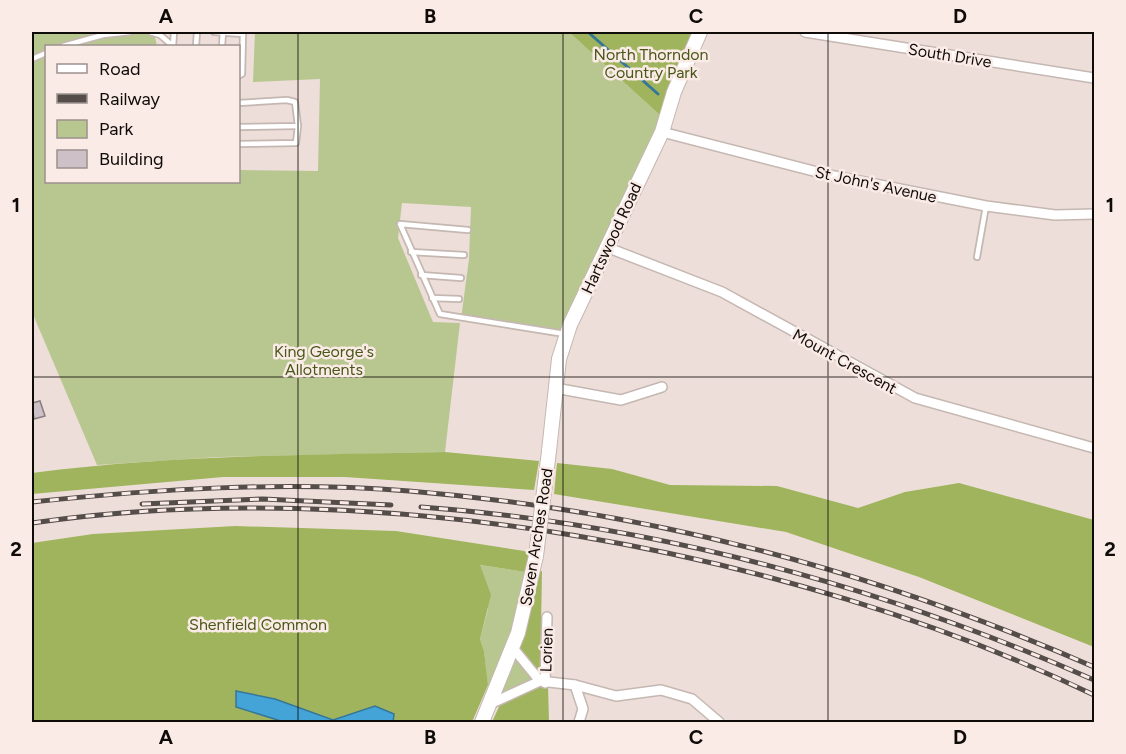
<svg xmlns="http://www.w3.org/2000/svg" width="1126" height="754" font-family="Figtree,sans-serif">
<rect width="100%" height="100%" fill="#edded9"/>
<g fill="#b8c790">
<polygon points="32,32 154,32 157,46 46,46 46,182 238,182 239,170 318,171 320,79 253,82 255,32 569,32 662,117 567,334 461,319 469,259 471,207 402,203 398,238 433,322 460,323 445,452 219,457 97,465 32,312"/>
<polygon points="479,565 533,573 540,681 490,704 484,651 480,639 488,609"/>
</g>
<g fill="#9fb45c">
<polygon points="569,32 699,32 662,117"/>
<path d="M 445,452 L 539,461 L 534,490 L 345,477 L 223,477 L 32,494 L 32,473 C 169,455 307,455 445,452 Z"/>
<polygon points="557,463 612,469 670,485 777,486 858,508 905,492 959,483 1094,520 1094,647 919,577 786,532 554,494"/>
<polygon points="235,526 396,531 524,551 536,556 533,573 542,571 540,681 548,685 549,722 492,722 503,698 540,681 513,648 532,573 480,565 491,595 480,639 484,651 488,685 472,722 32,722 32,543 93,534"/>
</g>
<polygon fill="#45a4d7" stroke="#357699" stroke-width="1.5" points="236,691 275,699 333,720 375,706 394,714 393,722 284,722 236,707"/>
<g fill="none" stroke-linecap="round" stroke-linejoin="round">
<polyline stroke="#357699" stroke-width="3" points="588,32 658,94"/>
</g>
<polygon fill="#cec0c7" stroke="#877b81" stroke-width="1.5" points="40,401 45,416 34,419 32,403"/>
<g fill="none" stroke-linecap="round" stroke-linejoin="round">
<g stroke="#c5b7b1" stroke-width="8">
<g id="lane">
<polyline points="150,32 160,35 173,46"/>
<polyline points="214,32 243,34 242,74 238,76"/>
<polyline points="63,46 103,35 130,32"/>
<polyline points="173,46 174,32"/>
<polyline points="196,46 197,32"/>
<polyline points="222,46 223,32"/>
<polyline points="32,59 46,53"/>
<polyline points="238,103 287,100 295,102 298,126 238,127"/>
<polyline points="238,144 296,143 298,126"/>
<polyline points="468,230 400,224 440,314 565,334"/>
<polyline points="411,252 464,255"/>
<polyline points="977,257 986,206"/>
<polyline points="421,275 461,278"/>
<polyline points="432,298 459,299"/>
</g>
</g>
<g stroke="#c5b7b1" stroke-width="12">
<g id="street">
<polyline points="805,32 1094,78"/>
<polyline points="662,132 829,175 986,206 1055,215 1094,214"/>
<polyline points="606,247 722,292 915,398 1094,448"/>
<polyline points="555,388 621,400 662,387"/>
<polyline points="513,648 540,681"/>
<polyline points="545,683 547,617"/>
<polyline points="575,685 583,709 579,722"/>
<polyline points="490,704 540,681 575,685 616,696 661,690 692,699 719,722"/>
</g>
</g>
<g stroke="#c5b7b1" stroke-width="16">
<g id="secondary">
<polyline points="549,451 559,359 570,325 662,132 674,92 700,32"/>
<polyline points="482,722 518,633 536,556"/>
</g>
</g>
<use href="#lane" stroke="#fff" stroke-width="4.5"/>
<use href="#street" stroke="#fff" stroke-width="9"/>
<use href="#secondary" stroke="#fff" stroke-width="14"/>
<g stroke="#544d4a" stroke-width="5">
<g id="rail">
<path d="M 32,502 C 156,489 284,481 409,491 C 651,511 872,570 1094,667"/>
<polyline points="142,504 263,499 391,505"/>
<path d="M 421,507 C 653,524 882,586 1094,680"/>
<path d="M 32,523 C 369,474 788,548 1094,695"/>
</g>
</g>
<use href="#rail" stroke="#faebe6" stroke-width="3" stroke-dasharray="9" stroke-linecap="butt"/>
<g stroke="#c5b7b1" stroke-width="16" stroke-linecap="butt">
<polyline id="secondary-bridge" points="536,556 549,451"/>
</g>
<use href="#secondary-bridge" stroke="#fff" stroke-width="14"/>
</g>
<path fill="none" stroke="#0f0b09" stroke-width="1.5" stroke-opacity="0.55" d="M 298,32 L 298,722M 563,32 L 563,722M 828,32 L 828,722M 32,377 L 1094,377"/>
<g text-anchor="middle" stroke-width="5" stroke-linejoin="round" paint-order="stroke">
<g font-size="16" fill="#495718" stroke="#faebe6">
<text x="651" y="60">North Thorndon<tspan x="651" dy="18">Country Park</tspan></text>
<text x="324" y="357">King George's<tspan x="324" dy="18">Allotments</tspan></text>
<text x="258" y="630">Shenfield Common</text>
</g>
<g font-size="16" fill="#0f0b09" stroke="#faebe6">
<text transform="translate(950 55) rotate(9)" y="6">South Drive</text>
<text transform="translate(876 184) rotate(12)" y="6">St John's Avenue</text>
<text transform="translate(611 238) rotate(-65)" y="6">Hartswood Road</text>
<text transform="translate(845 361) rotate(29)" y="6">Mount Crescent</text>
<text transform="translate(536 537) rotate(-81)" y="6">Seven Arches Road</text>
<text transform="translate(546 650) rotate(-88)" y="6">Lorien</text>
</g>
</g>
<rect width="1126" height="754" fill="none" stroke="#faebe6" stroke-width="66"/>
<rect x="45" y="45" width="195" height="138" fill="#faebe6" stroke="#9c918e" stroke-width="1.5"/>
<rect x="57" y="64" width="30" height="9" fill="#ffffff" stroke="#9c918e" stroke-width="1.5"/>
<text x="99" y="75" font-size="18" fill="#0f0b09">Road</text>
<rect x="57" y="94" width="30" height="9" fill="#544d4a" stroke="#9c918e" stroke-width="1.5"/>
<text x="99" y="105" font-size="18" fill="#0f0b09">Railway</text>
<rect x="57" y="120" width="30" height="18" fill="#b8c790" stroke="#9c918e" stroke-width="1.5"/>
<text x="99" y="135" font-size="18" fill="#0f0b09">Park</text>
<rect x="57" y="150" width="30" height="18" fill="#cec0c7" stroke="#9c918e" stroke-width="1.5"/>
<text x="99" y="165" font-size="18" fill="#0f0b09">Building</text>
<rect x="33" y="33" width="1060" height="688" fill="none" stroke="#0f0b09" stroke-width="2"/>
<g font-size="20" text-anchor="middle" font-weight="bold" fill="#0f0b09">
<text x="166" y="23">A</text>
<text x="430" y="23">B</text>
<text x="696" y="23">C</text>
<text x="960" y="23">D</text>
<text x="16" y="212">1</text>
<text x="1110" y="212">1</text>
<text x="16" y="556">2</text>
<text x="1110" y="556">2</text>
<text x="166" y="744">A</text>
<text x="430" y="744">B</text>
<text x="696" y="744">C</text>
<text x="960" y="744">D</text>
</g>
</svg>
